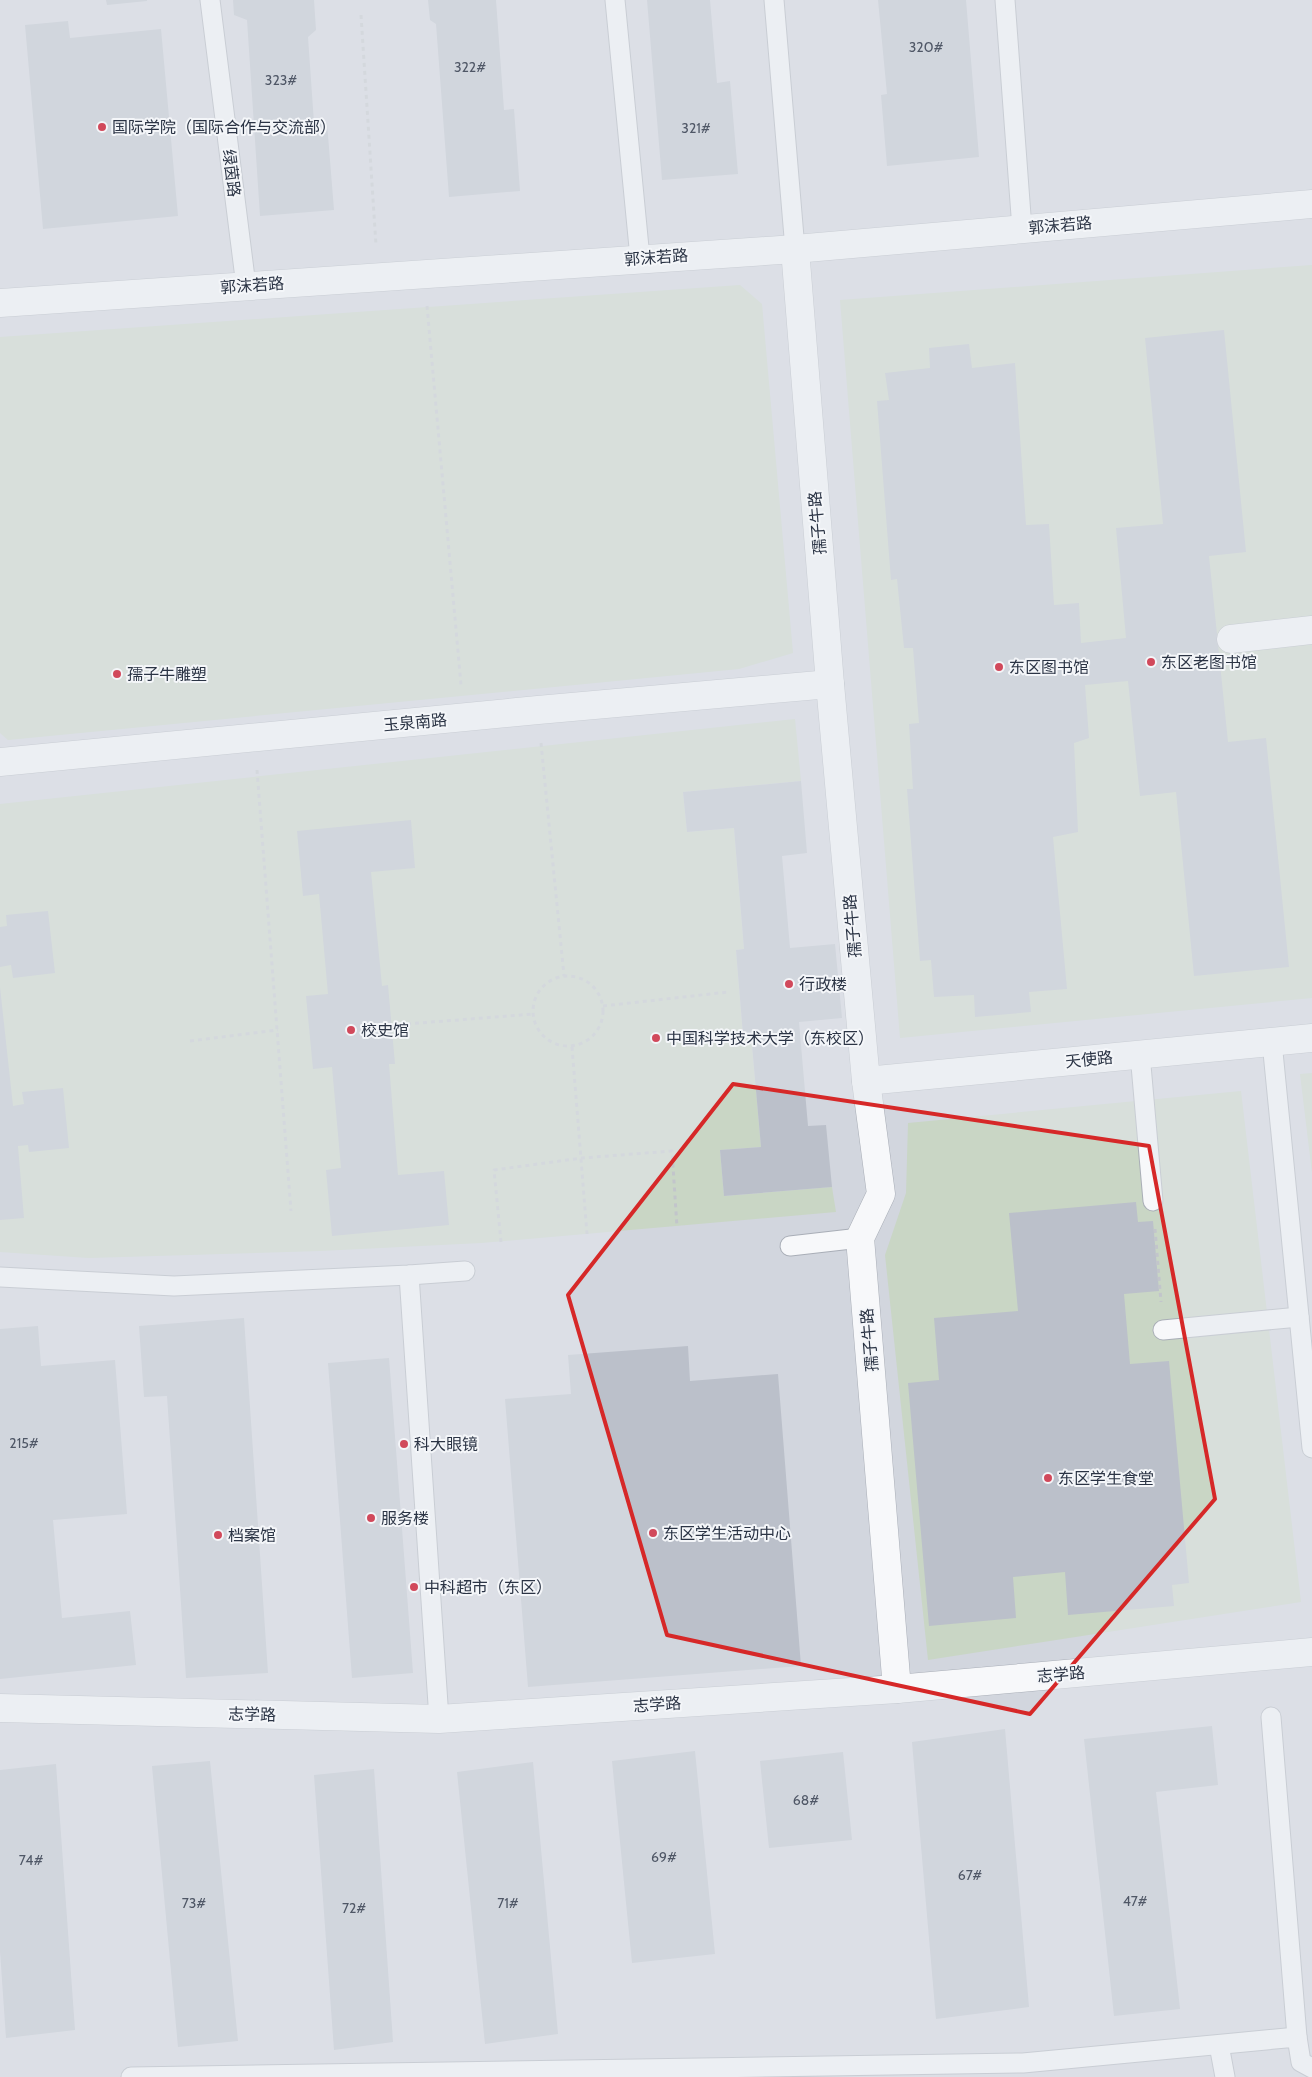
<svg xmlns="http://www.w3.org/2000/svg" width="1312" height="2077" font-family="Cabin,'Noto Sans SC',sans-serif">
<rect width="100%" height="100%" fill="#e4e7ec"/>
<rect fill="#d2d6de" x="0" y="0" width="1312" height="2077"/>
<g fill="#c9d6c5">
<polygon points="1312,265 1312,998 900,1038 840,300"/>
<polygon points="740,285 762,304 793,653 739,669 8,740 0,733 0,337"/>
<polygon points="795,719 801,781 683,792 687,832 734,828 744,949 736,950 743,1035 751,1034 761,1147 720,1150 724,1196 832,1187 836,1212 481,1243 320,1251 89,1258 0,1252 0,804"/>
<polygon points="1312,1073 1312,1173 1300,1074"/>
<polygon points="1241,1091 1301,1602 928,1660 885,1255 906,1193 908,1123"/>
</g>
<g fill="#bbc0ca">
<polygon points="106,0 147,0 147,1 107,5"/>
<polygon points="233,0 314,0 316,30 308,37 314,123 327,123 334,210 260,216 247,20 234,15"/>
<polygon points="428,0 496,0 504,110 514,109 520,191 449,197 436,24 430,20"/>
<polygon points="647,0 710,0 717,83 730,81 738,174 662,180"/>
<polygon points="878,0 966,0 979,157 887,166 881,95 887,94"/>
<polygon points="68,21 70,38 161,29 178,216 43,229 25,25"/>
<polygon points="1224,330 1246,552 1209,556 1228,742 1266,738 1289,967 1194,976 1176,792 1140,796 1128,681 1085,685 1089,738 1074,743 1078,832 1053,837 1067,989 1029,992 1031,1012 975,1017 974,995 934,997 931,960 920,961 907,789 913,789 909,724 919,723 913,648 904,648 897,579 891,580 877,401 889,400 885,373 930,368 929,348 969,344 972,368 1015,363 1026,525 1049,524 1054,605 1079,603 1081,643 1126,638 1116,528 1163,524 1145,338"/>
<polygon points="801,781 807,853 782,856 790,948 835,944 842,1018 799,1022 808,1126 826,1125 832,1187 724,1196 720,1150 761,1147 751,1034 743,1035 736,950 744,949 734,828 687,832 683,792"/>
<polygon points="411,820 415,868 371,872 382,986 388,985 395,1064 389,1064 398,1175 444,1171 449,1225 332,1236 326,1170 341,1168 332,1067 313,1069 306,996 328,994 319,894 303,896 297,831"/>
<polygon points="48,911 55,973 13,978 11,965 0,967 0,927 7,926 6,915"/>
<polygon points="0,987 13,1106 24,1104 22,1092 63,1088 69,1148 29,1152 28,1145 18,1146 24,1218 0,1220"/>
<polygon points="1136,1202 1138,1222 1153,1221 1159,1291 1124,1294 1130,1364 1169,1361 1189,1583 1172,1585 1174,1606 1068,1615 1065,1572 1013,1577 1016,1618 929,1626 908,1383 939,1380 934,1318 1018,1311 1009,1213"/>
<polygon points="244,1318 268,1673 186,1678 167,1396 144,1397 139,1326"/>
<polygon points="38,1326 41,1366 115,1360 127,1514 53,1520 62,1618 130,1611 136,1665 0,1679 0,1329"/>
<polygon points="688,1346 690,1381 778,1374 801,1666 528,1687 505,1399 571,1394 568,1355"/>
<polygon points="389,1358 413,1673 352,1678 328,1363"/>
<polygon points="1212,1726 1218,1785 1156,1792 1180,2009 1114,2016 1084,1739"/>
<polygon points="1005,1729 1029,2007 936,2019 912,1742"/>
<polygon points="695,1751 715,1954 632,1963 612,1761"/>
<polygon points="843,1752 852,1840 769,1848 760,1761"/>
<polygon points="210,1761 238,2041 178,2047 152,1766"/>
<polygon points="533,1762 558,2034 485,2044 457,1772"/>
<polygon points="56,1764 75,2030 6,2038 0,1951 0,1770"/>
<polygon points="374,1769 393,2042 334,2050 314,1775"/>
</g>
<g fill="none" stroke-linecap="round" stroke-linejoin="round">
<g stroke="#a9aeb7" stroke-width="21">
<g id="service">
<polyline points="210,0 246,286"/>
<polyline points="615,0 640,258"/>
<polyline points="774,0 795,249"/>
<polyline points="1005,0 1022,229"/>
<polyline points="1272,1042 1312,1448"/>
<polyline points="1140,1054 1153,1201"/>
<polyline points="790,1246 860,1238"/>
<polyline points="409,1275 439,1719"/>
<polyline points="0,1277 174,1286 409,1275 465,1271"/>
<polyline points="1163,1330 1299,1317"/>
<polyline points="1271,1717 1297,2037"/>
<polyline points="1219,2045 1225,2077"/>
<polyline points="131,2077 1023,2063 1297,2037 1301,2062 1312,2068"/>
</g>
</g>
<g stroke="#a9aeb7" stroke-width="29">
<g id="pedestrian">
<polyline points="1231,639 1312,630"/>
<polyline points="866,1081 1312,1038"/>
</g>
</g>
<g stroke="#a9aeb7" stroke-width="29">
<g id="minor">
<polyline points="795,249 830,684 866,1081 881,1194 860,1238 897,1689"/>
<polyline points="0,303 795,249 1312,204"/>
<polyline points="0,762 538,710 830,684"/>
<polyline points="0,1708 439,1719 897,1689 1312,1652"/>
</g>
</g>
<g stroke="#c2c5cb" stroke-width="3" stroke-dasharray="4 4" stroke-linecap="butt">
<polyline points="361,15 376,245"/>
<polyline points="427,306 461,685"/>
<polyline points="541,743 564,976"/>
<polyline points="257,770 291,1211"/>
<circle cx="568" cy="1011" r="35"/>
<polyline points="603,1006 728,992"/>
<polyline points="407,1024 533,1014"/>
<polyline points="190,1041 278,1030"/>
<polyline points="572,1047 587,1234"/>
<polyline points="1155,1229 1161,1302"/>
<polyline points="501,1242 494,1170 582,1158 672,1151 677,1227"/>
</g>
<use href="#service" stroke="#f7f8fa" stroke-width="19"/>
<use href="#pedestrian" stroke="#f7f8fa" stroke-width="28"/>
<use href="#minor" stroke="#f7f8fa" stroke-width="28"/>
</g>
<path d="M0 0H1312V2077H0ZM 733,1084 L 1149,1146 L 1215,1499 L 1030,1714 L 667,1635 L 568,1295 Z" fill="#e4e7ec" fill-opacity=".55" fill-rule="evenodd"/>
<path fill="none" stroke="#d62828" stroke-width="4" stroke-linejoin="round" d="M 733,1084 L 1149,1146 L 1215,1499 L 1030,1714 L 667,1635 L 568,1295 Z"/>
<g fill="#d1495b" stroke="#f4f6f9" stroke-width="2">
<circle cx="102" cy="127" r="5"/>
<circle cx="1151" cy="662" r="5"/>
<circle cx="999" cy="667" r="5"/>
<circle cx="117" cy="674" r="5"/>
<circle cx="789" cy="984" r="5"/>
<circle cx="351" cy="1030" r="5"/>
<circle cx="656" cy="1038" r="5"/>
<circle cx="404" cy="1444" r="5"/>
<circle cx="1048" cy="1478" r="5"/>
<circle cx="371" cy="1518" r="5"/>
<circle cx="653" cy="1533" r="5"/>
<circle cx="218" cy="1535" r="5"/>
<circle cx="414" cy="1587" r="5"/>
</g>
<g text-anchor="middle" stroke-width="4" stroke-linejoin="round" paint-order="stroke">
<g font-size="14" fill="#4f5766">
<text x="926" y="52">320#</text>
<text x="470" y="72">322#</text>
<text x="281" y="85">323#</text>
<text x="696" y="133">321#</text>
<text x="24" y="1448">215#</text>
<text x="806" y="1805">68#</text>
<text x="664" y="1862">69#</text>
<text x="31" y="1865">74#</text>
<text x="970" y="1880">67#</text>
<text x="1135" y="1906">47#</text>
<text x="194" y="1908">73#</text>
<text x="508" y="1908">71#</text>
<text x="354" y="1913">72#</text>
</g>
<g font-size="16" fill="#2b3445" stroke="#f4f6f9" text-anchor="start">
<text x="112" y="133">国际学院（国际合作与交流部）</text>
<text x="1161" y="668">东区老图书馆</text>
<text x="1009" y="673">东区图书馆</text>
<text x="127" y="680">孺子牛雕塑</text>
<text x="799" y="990">行政楼</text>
<text x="361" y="1036">校史馆</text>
<text x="666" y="1044">中国科学技术大学（东校区）</text>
<text x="414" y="1450">科大眼镜</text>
<text x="1058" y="1484">东区学生食堂</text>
<text x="381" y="1524">服务楼</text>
<text x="663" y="1539">东区学生活动中心</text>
<text x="228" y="1541">档案馆</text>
<text x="424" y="1593">中科超市（东区）</text>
</g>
<g font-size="16" fill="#2b3445" stroke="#f4f6f9">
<text transform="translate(232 173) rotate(83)" y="6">绿茵路</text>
<text transform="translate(1060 225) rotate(-5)" y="6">郭沫若路</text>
<text transform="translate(656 257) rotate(-4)" y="6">郭沫若路</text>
<text transform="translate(252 285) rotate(-4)" y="6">郭沫若路</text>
<text transform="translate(817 523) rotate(-95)" y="6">孺子牛路</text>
<text transform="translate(415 722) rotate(-5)" y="6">玉泉南路</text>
<text transform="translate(852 926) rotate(-95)" y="6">孺子牛路</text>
<text transform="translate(1089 1059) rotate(-6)" y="6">天使路</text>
<text transform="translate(869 1340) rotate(-95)" y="6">孺子牛路</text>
<text transform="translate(1061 1674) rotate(-5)" y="6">志学路</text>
<text transform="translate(657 1704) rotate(-4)" y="6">志学路</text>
<text transform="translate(252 1714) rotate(1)" y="6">志学路</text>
</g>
</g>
</svg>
